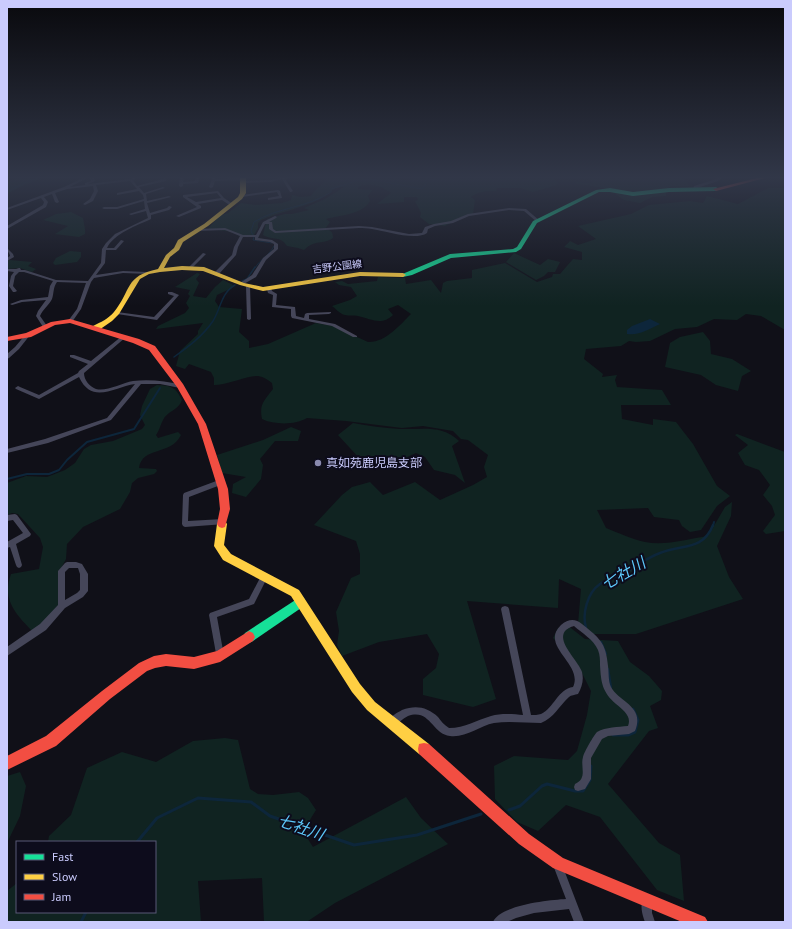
<svg xmlns="http://www.w3.org/2000/svg" width="792" height="929" font-family="'PT Sans','Noto Sans JP',sans-serif">
<rect width="100%" height="100%" fill="#101018"/>
<g fill="#102321">
<polygon points="20,176 48,176 22,186 7,194 7,182 20,177"/>
<path d="M 327,176 L 395,176 C 403,184 415,178 425,176 L 554,176 L 554,179 L 558,182 L 557,185 L 533,192 L 520,188 L 496,188 L 497,191 C 488,191 478,191 471,197 L 475,200 L 473,214 L 460,218 L 445,226 L 429,224 L 420,217 L 421,213 L 415,201 L 418,200 L 417,197 L 404,197 L 404,202 L 377,204 L 391,193 C 382,186 369,182 358,187 L 358,189 L 372,190 L 368,196 L 370,201 C 362,215 340,215 326,219 L 330,222 L 325,229 C 331,230 333,232 333,238 C 323,245 315,239 304,250 L 298,248 L 287,246 C 280,235 273,241 263,235 L 267,219 L 285,214 L 292,214 L 309,210 L 304,208 L 325,199 L 344,187 C 332,186 329,195 320,199 C 302,208 280,212 261,220 L 258,223 L 258,228 L 254,235 L 239,236 L 235,232 L 208,229 L 219,216 L 228,213 L 241,203 L 256,205 L 282,203 L 291,200 L 292,195 L 300,197 L 311,196 C 314,190 327,182 327,176 Z"/>
<polygon points="573,176 682,176 690,186 672,186 662,190 666,193 666,196 652,197 640,203 624,200 609,189 573,183 576,182 592,183 591,180 579,179"/>
<path d="M 768,188 L 785,188 L 785,330 L 761,316 L 746,314 L 737,320 L 714,319 L 697,327 L 675,329 L 650,341 L 636,342 L 629,341 L 621,346 L 586,349 L 584,359 L 603,374 L 602,377 L 617,375 L 615,380 L 617,387 L 662,390 L 671,405 L 621,405 L 622,419 L 653,425 L 653,419 L 676,422 L 693,444 L 717,486 L 730,496 L 717,506 L 701,530 L 690,532 L 682,526 L 679,520 L 654,517 L 648,508 L 597,510 L 606,528 C 619,533 631,539 645,542 C 665,546 688,539 708,536 L 725,507 L 732,502 L 731,516 L 717,546 L 729,577 L 743,599 L 636,634 L 590,634 L 578,624 L 581,589 L 559,579 L 558,608 L 467,601 L 496,699 L 473,707 L 423,695 L 423,679 L 436,668 L 439,654 L 427,634 L 379,642 L 342,656 L 337,645 L 339,631 L 336,612 L 351,578 L 360,574 L 360,554 L 356,541 L 314,525 L 342,495 L 352,487 L 370,482 L 383,495 L 415,482 L 440,500 L 473,485 L 487,477 L 484,467 L 488,455 L 468,440 L 461,439 L 453,431 L 423,426 L 402,428 L 346,421 L 307,418 C 296,425 274,425 262,419 C 259,404 264,401 273,389 L 272,383 C 268,380 264,377 258,376 C 249,375 227,385 214,385 L 214,378 L 211,372 L 189,364 L 185,369 L 176,366 L 180,351 L 198,334 L 198,331 L 203,323 L 156,329 L 158,326 L 185,313 L 189,308 L 186,303 L 190,296 L 188,294 L 190,290 L 175,287 L 197,273 L 200,274 L 196,279 L 199,283 L 193,296 L 206,298 L 215,287 L 223,280 L 233,285 L 232,288 L 217,295 L 215,301 L 219,307 L 242,309 L 239,332 L 249,341 L 249,348 L 268,344 L 316,323 L 333,326 L 368,342 C 385,343 400,325 411,314 L 398,305 L 388,309 L 393,315 C 382,326 371,319 358,316 C 354,315 349,316 345,315 C 340,314 335,308 332,306 L 350,300 L 357,296 L 351,287 L 339,285 L 335,282 L 342,281 L 348,284 L 377,281 L 378,277 L 405,278 L 406,284 L 431,280 L 441,293 L 443,283 L 447,281 L 472,278 L 472,270 L 505,263 L 537,282 L 552,277 L 553,274 L 560,274 L 573,259 L 582,260 L 582,252 L 564,247 L 570,241 L 578,245 L 596,239 L 578,226 L 631,214 L 649,205 L 690,201 L 703,203 L 707,196 L 738,204 Z"/>
<polygon points="71,212 83,218 85,229 85,234 79,237 55,234 68,226 43,220 56,214"/>
<polygon points="70,251 81,252 81,257 77,262 55,265 53,263 56,258"/>
<polygon points="514,253 540,265 548,259 560,262 555,272 548,272 544,276 536,280 506,262"/>
<polygon points="10,260 32,262 28,266 36,269 32,272 20,268 7,269 7,261"/>
<polygon points="703,332 710,341 711,354 732,359 751,371 742,376 738,391 716,385 701,375 665,367 670,343 680,337"/>
<path d="M 157,385 C 171,386 175,386 182,400 C 178,411 167,411 163,420 C 160,426 160,429 156,435 L 158,438 L 178,432 L 181,435 C 171,456 142,446 139,468 L 156,469 L 157,471 L 154,474 L 138,478 L 132,483 L 130,492 L 120,509 L 83,527 L 67,544 L 66,559 L 58,574 L 61,605 L 42,624 L 32,631 C 15,613 2,600 11,574 L 39,569 L 43,547 L 40,538 L 18,514 L 12,513 L 7,515 L 7,483 L 26,476 L 47,477 L 65,470 L 75,463 L 84,449 L 91,445 L 113,441 L 142,429 L 145,425 L 140,415 L 142,406 L 150,389 Z"/>
<path d="M 353,423 C 368,426 384,428 400,429 C 421,430 442,424 459,441 L 452,446 L 465,483 L 455,475 L 434,470 L 425,457 L 416,453 L 382,468 L 361,460 L 338,435 Z"/>
<polygon points="291,427 301,431 298,441 275,441 260,459 263,465 261,479 246,497 232,493 233,484 246,477 222,473 217,455 263,440"/>
<polygon points="737,434 785,452 785,531 766,534 763,531 775,515 772,506 763,495 770,485 759,470 745,465 738,453 748,445 735,435"/>
<polygon points="567,625 585,639 618,641 630,662 649,676 662,691 661,700 650,706 658,728 649,731 608,784 659,843 680,855 684,901 657,890 600,817 566,805 538,831 517,822 495,799 494,766 514,756 568,760 577,751 587,715 591,691 578,665 553,638 558,628"/>
<polygon points="225,738 238,740 250,789 258,794 273,795 299,792 308,798 316,810 311,818 304,833 313,847 406,797 421,818 448,844 335,903 308,921 264,922 262,878 198,881 201,922 7,922 7,891 17,883 17,912 155,912 155,842 48,842 49,836 71,815 87,768 122,752 156,762 193,741"/>
<polygon points="20,772 26,786 20,816 7,843 7,776"/>
</g>
<path fill="#0d263b" d="M 650,319 L 660,324 C 649,329 639,336 627,334 L 627,330 L 632,326 Z"/>
<g fill="none" stroke-linecap="round" stroke-linejoin="round">
<g stroke="#0d263b" stroke-width="1">
<polyline points="7,192 24,183 44,176"/>
<path d="M 272,243 L 253,240 L 254,237 L 251,231 L 254,222 C 278,207 307,208 331,192 L 331,189 L 356,181 L 371,179 L 422,189 L 429,180 L 449,177 L 479,178 L 485,176"/>
<path d="M 255,268 C 260,259 270,255 274,246"/>
</g>
<g stroke="#0d263b" stroke-width="1.5">
<polyline points="242,281 247,279 255,267"/>
<path d="M 174,357 C 188,347 203,336 213,321 C 221,308 221,293 235,285"/>
</g>
<g stroke="#0d263b" stroke-width="2">
<polyline points="7,479 27,474 49,474 59,470 67,460 87,442 134,429 160,388"/>
<polyline points="713,526 714,522"/>
</g>
<g stroke="#0d263b" stroke-width="2.5">
<path d="M 586,628 C 582,614 587,593 600,584 C 607,579 616,578 623,574 C 635,567 646,558 660,553 C 682,544 703,551 713,525"/>
<polyline points="601,642 606,654"/>
<polyline points="608,669 611,688"/>
</g>
<g stroke="#0d263b" stroke-width="3">
<polyline points="613,735 628,735 635,732 638,720 633,709"/>
<polyline points="509,810 520,806 542,786 547,784 575,791 583,791 590,780 591,766"/>
<polyline points="137,842 157,818 198,798 251,802 270,816 354,845 417,835 481,814"/>
<polyline points="81,922 86,912"/>
</g>
<g fill="#454659" fill-rule="evenodd">
<path d="M 87,176 L 91,176 L 70,187 L 85,185 L 85,183 L 91,181 L 90,178 L 93,176 L 97,176 L 94,178 L 95,181 L 88,184 L 130,179 L 136,176 L 139,176 L 139,177 L 133,180 L 137,186 L 163,179 L 162,176 L 165,176 L 166,181 L 139,187 L 144,193 L 163,187 L 165,188 L 146,194 L 147,201 L 169,196 L 171,197 L 147,203 L 150,213 L 167,208 L 169,206 L 172,207 L 169,210 L 151,215 L 151,219 C 138,225 113,234 107,248 L 114,248 L 121,240 L 124,241 L 116,250 L 106,250 L 105,263 L 96,275 L 123,271 L 147,272 L 149,272 L 149,274 L 123,273 L 94,278 L 91,282 L 81,309 L 72,322 L 70,322 L 68,321 L 77,309 L 86,283 L 57,282 C 53,287 54,293 52,299 C 49,305 43,309 40,316 L 47,326 L 47,327 L 43,327 L 36,316 L 38,311 L 46,300 L 22,302 L 12,305 L 10,304 L 21,300 L 48,297 L 50,286 L 53,281 L 24,272 L 19,272 L 15,276 L 13,286 L 17,291 L 15,292 L 13,292 L 9,286 L 11,276 L 14,272 L 7,271 L 7,269 L 16,269 L 19,268 L 20,268 L 21,270 L 25,270 L 56,280 L 88,281 L 101,263 L 102,249 L 106,243 L 115,234 L 148,218 L 146,211 L 131,215 L 129,214 L 145,209 L 144,201 L 117,209 L 104,209 L 102,208 L 104,207 L 117,207 L 144,199 L 143,195 L 139,191 L 117,195 L 117,193 L 137,189 L 130,181 L 96,185 L 98,191 L 93,201 L 85,205 L 83,204 L 90,199 L 94,191 L 93,186 L 67,189 L 55,193 L 59,202 L 57,203 L 55,202 L 52,194 L 44,197 L 48,202 L 46,207 L 7,229 L 7,226 L 43,205 L 44,202 L 41,198 L 7,210 L 7,208 L 64,187 Z"/>
<polygon points="180,176 184,176 183,182 195,181 197,176 200,176 198,183 183,184 183,186 181,187 179,186"/>
<polygon points="213,176 215,176 215,179 243,178 245,179 243,180 215,181 213,187 211,188 209,187"/>
<polygon points="289,176 293,176 285,179 293,191 291,192 290,192 282,179 271,182 243,183 241,182 243,181 271,180"/>
<polygon points="307,176 318,176 326,177 324,178 309,177"/>
<polygon points="720,176 723,176 718,181 697,188 696,191 693,190 694,186 716,179"/>
<polygon points="278,190 280,191 282,198 268,200 268,198 279,196 277,192 242,197 240,196 242,195"/>
<path d="M 218,191 L 224,198 L 233,204 L 233,206 L 231,206 L 222,200 L 198,204 L 201,206 L 201,208 L 179,217 L 176,216 L 197,207 L 183,197 L 183,195 ZM 217,193 L 221,198 L 196,202 L 187,197 Z"/>
<path d="M 509,208 L 526,209 L 540,221 L 537,222 L 524,211 L 509,210 L 469,216 L 453,223 L 435,226 L 428,229 L 427,233 C 416,241 385,231 372,229 C 368,228 363,228 359,228 L 275,233 L 269,229 L 269,224 L 265,224 L 258,238 L 272,240 L 278,244 L 278,249 L 266,260 L 256,277 L 242,285 L 240,284 L 240,283 L 252,275 L 263,258 L 274,249 L 274,244 L 270,242 L 255,240 L 255,237 L 243,237 L 238,247 L 236,255 L 219,274 L 215,274 L 215,272 L 232,255 L 234,247 L 240,236 L 225,230 L 196,231 L 194,230 L 196,229 L 225,228 L 243,235 L 256,235 L 263,222 L 275,216 L 277,217 L 276,218 L 269,222 L 272,222 L 273,229 L 276,231 L 359,226 L 372,227 L 409,234 L 422,233 L 425,227 L 434,224 L 451,221 L 468,214 Z"/>
<path d="M 7,248 L 13,254 L 14,257 L 7,261 L 7,258 L 10,256 C 10,253 7,252 7,248 Z"/>
<polygon points="203,253 206,254 191,269 189,269 189,267"/>
<polygon points="246,286 250,287 251,319 249,320 247,319"/>
<polygon points="267,288 271,288 272,291 277,294 276,305 295,307 296,316 304,318 305,314 307,313 331,312 331,313 329,314 309,315 309,319 335,324 357,336 357,337 353,337 332,326 292,318 291,316 291,309 272,307 273,295 268,293 267,289"/>
<polygon points="168,292 172,292 179,295 157,320 117,314 115,313 117,312 154,317 174,296 168,294"/>
<polygon points="26,334 28,334 30,335 19,349 9,358 7,359 7,354 15,347"/>
<path d="M 122,336 L 124,336 L 126,337 L 84,373 C 84,380 89,386 96,389 C 106,392 122,383 133,381 C 149,379 166,381 182,385 L 183,386 L 182,387 L 180,388 L 160,384 L 141,384 L 111,420 L 48,443 L 7,453 L 7,449 L 45,439 L 107,418 L 135,384 C 114,387 92,405 79,377 L 39,399 L 16,389 L 15,388 L 18,386 L 20,387 L 39,395 L 78,373 L 79,371 L 88,364 L 70,357 L 70,355 L 74,355 L 91,361 Z"/>
<polygon points="219,480 223,480 224,482 223,484 189,497 188,521 223,519 225,520 226,522 225,524 185,527 183,526 182,524 183,495 184,493"/>
<polygon points="15,514 17,515 31,534 30,536 16,544 22,565 21,567 19,568 17,567 16,565 10,547 7,548 7,542 23,533 13,520 7,521 7,515"/>
<path d="M 67,562 L 76,562 L 82,564 L 88,574 L 88,591 L 83,597 L 65,608 L 46,630 L 7,656 L 7,647 L 40,624 L 58,605 L 58,571 L 65,563 ZM 69,568 L 78,568 L 80,574 L 80,590 L 77,593 L 65,600 L 65,572 Z"/>
<polygon points="263,575 265,576 267,578 254,604 217,617 224,656 223,659 220,660 217,659 209,615 210,613 249,599 261,576"/>
<path d="M 505,606 L 508,607 L 509,609 L 531,715 C 534,715 538,715 541,714 C 554,708 558,689 573,687 C 584,664 539,646 561,625 C 568,619 575,618 582,624 C 599,638 606,642 608,666 C 609,672 608,681 611,687 C 620,703 645,706 635,731 L 629,734 L 608,736 L 602,739 L 591,758 L 591,779 L 585,789 L 578,791 L 575,790 L 574,787 L 575,784 C 588,778 580,767 583,757 C 584,752 594,735 597,732 C 606,727 618,727 628,726 C 632,716 623,710 616,704 C 602,692 601,682 600,665 C 600,660 600,655 598,650 C 594,640 582,633 574,626 C 570,627 569,628 566,630 C 555,641 578,660 582,672 C 584,680 582,687 578,694 C 575,695 571,695 569,697 C 559,706 554,718 541,723 C 526,723 509,721 494,723 C 479,726 466,738 450,736 C 432,734 430,708 408,716 C 402,719 398,724 392,726 L 389,725 L 388,722 C 390,716 397,713 402,710 C 416,705 427,707 438,717 C 441,721 444,725 449,728 C 465,728 477,720 491,716 C 501,713 513,714 523,715 L 501,609 L 502,607 Z"/>
<path d="M 558,860 L 561,862 L 584,922 L 574,922 L 569,909 L 534,913 L 516,918 L 507,922 L 493,922 C 500,905 549,900 566,899 L 553,865 L 555,862 Z"/>
<path d="M 647,896 L 651,897 L 652,901 L 652,913 L 655,922 L 645,922 C 642,914 640,906 643,897 Z"/>
</g>
<g fill="#16e098" fill-rule="evenodd">
<polygon points="610,188 633,192 669,188 716,187 719,189 716,191 669,192 633,196 610,192 599,192 537,223 521,249 516,252 451,258 412,275 403,277 400,275 450,254 513,249 517,247 533,221 596,190"/>
<polygon points="300,597 304,598 305,602 304,606 253,641 249,643 245,641 243,637 245,633"/>
</g>
<g fill="#ffcf43" fill-rule="evenodd">
<path d="M 240,176 L 246,176 L 246,193 L 242,199 L 208,226 L 183,242 L 179,250 L 170,257 L 164,268 L 182,266 L 204,267 L 244,283 L 263,287 L 360,272 L 403,273 L 406,275 L 403,277 L 360,276 L 263,291 L 240,285 L 203,271 L 182,270 L 160,272 L 149,274 L 140,279 L 119,314 L 112,321 L 99,330 L 93,330 L 93,326 C 101,322 108,319 114,312 C 132,290 124,276 158,269 L 166,255 L 174,248 L 178,240 L 204,224 L 238,197 L 240,193 Z"/>
<polygon points="222,520 225,521 227,524 224,545 231,554 299,590 360,684 375,702 429,744 430,749 429,754 424,755 419,754 367,710 352,692 291,596 223,560 214,546 217,524 219,521"/>
</g>
<g fill="#f24e42" fill-rule="evenodd">
<polygon points="765,176 773,176 716,191 713,189"/>
<polygon points="70,319 139,339 155,346 183,384 206,424 228,489 230,509 225,527 222,528 219,527 217,524 220,509 218,489 198,424 177,387 149,350 133,343 70,323 55,325 31,337 7,341 7,337 26,333 51,322"/>
<polygon points="249,631 253,633 255,637 253,641 220,662 194,669 166,666 155,668 147,671 110,699 56,746 7,770 7,756 46,736 102,691 139,663 154,656 166,654 194,657 217,651"/>
<polygon points="424,743 429,744 529,834 563,858 705,917 708,922 682,922 553,868 519,844 419,754 418,749 419,744"/>
</g>
</g>
<linearGradient id="sky" x2="0" y2="1"><stop stop-color="#09090d"/><stop offset="0.58" stop-color="#313748"/><stop offset="1" stop-color="#313748" stop-opacity="0"/></linearGradient>
<rect width="792" height="306" fill="url(#sky)"/>
<circle fill="#898aad" stroke="#0d0c1c" stroke-width="1.5" cx="318" cy="463" r="4"/>
<g text-anchor="middle" stroke-width="4" stroke-linejoin="round" paint-order="stroke">
<g font-size="10" fill="#cacbfd" stroke="#0d0c1c">
<text transform="translate(337 266) rotate(-7)" y="4">吉野公園線</text>
</g>
<g font-size="12" fill="#cacbfd" stroke="#0d0c1c" text-anchor="start">
<text x="326" y="467">真如苑鹿児島支部</text>
</g>
<g font-size="16" font-style="italic" fill="#5cc6f8" stroke="#0d0c1c">
<text transform="translate(623 573) rotate(-30)" y="6">七社川</text>
<text transform="translate(301 827) rotate(19)" y="6">七社川</text>
</g>
</g>
<rect width="792" height="929" fill="none" stroke="#cacbfd" stroke-width="16"/>
<rect x="16" y="841" width="140" height="72" fill="#0d0c1c" stroke="#595876"/>
<rect x="24" y="854" width="20" height="6" fill="#16e098" stroke="#595876"/>
<text x="52" y="861" font-size="12" fill="#cacbfd">Fast</text>
<rect x="24" y="874" width="20" height="6" fill="#ffcf43" stroke="#595876"/>
<text x="52" y="881" font-size="12" fill="#cacbfd">Slow</text>
<rect x="24" y="894" width="20" height="6" fill="#f24e42" stroke="#595876"/>
<text x="52" y="901" font-size="12" fill="#cacbfd">Jam</text>
</svg>
